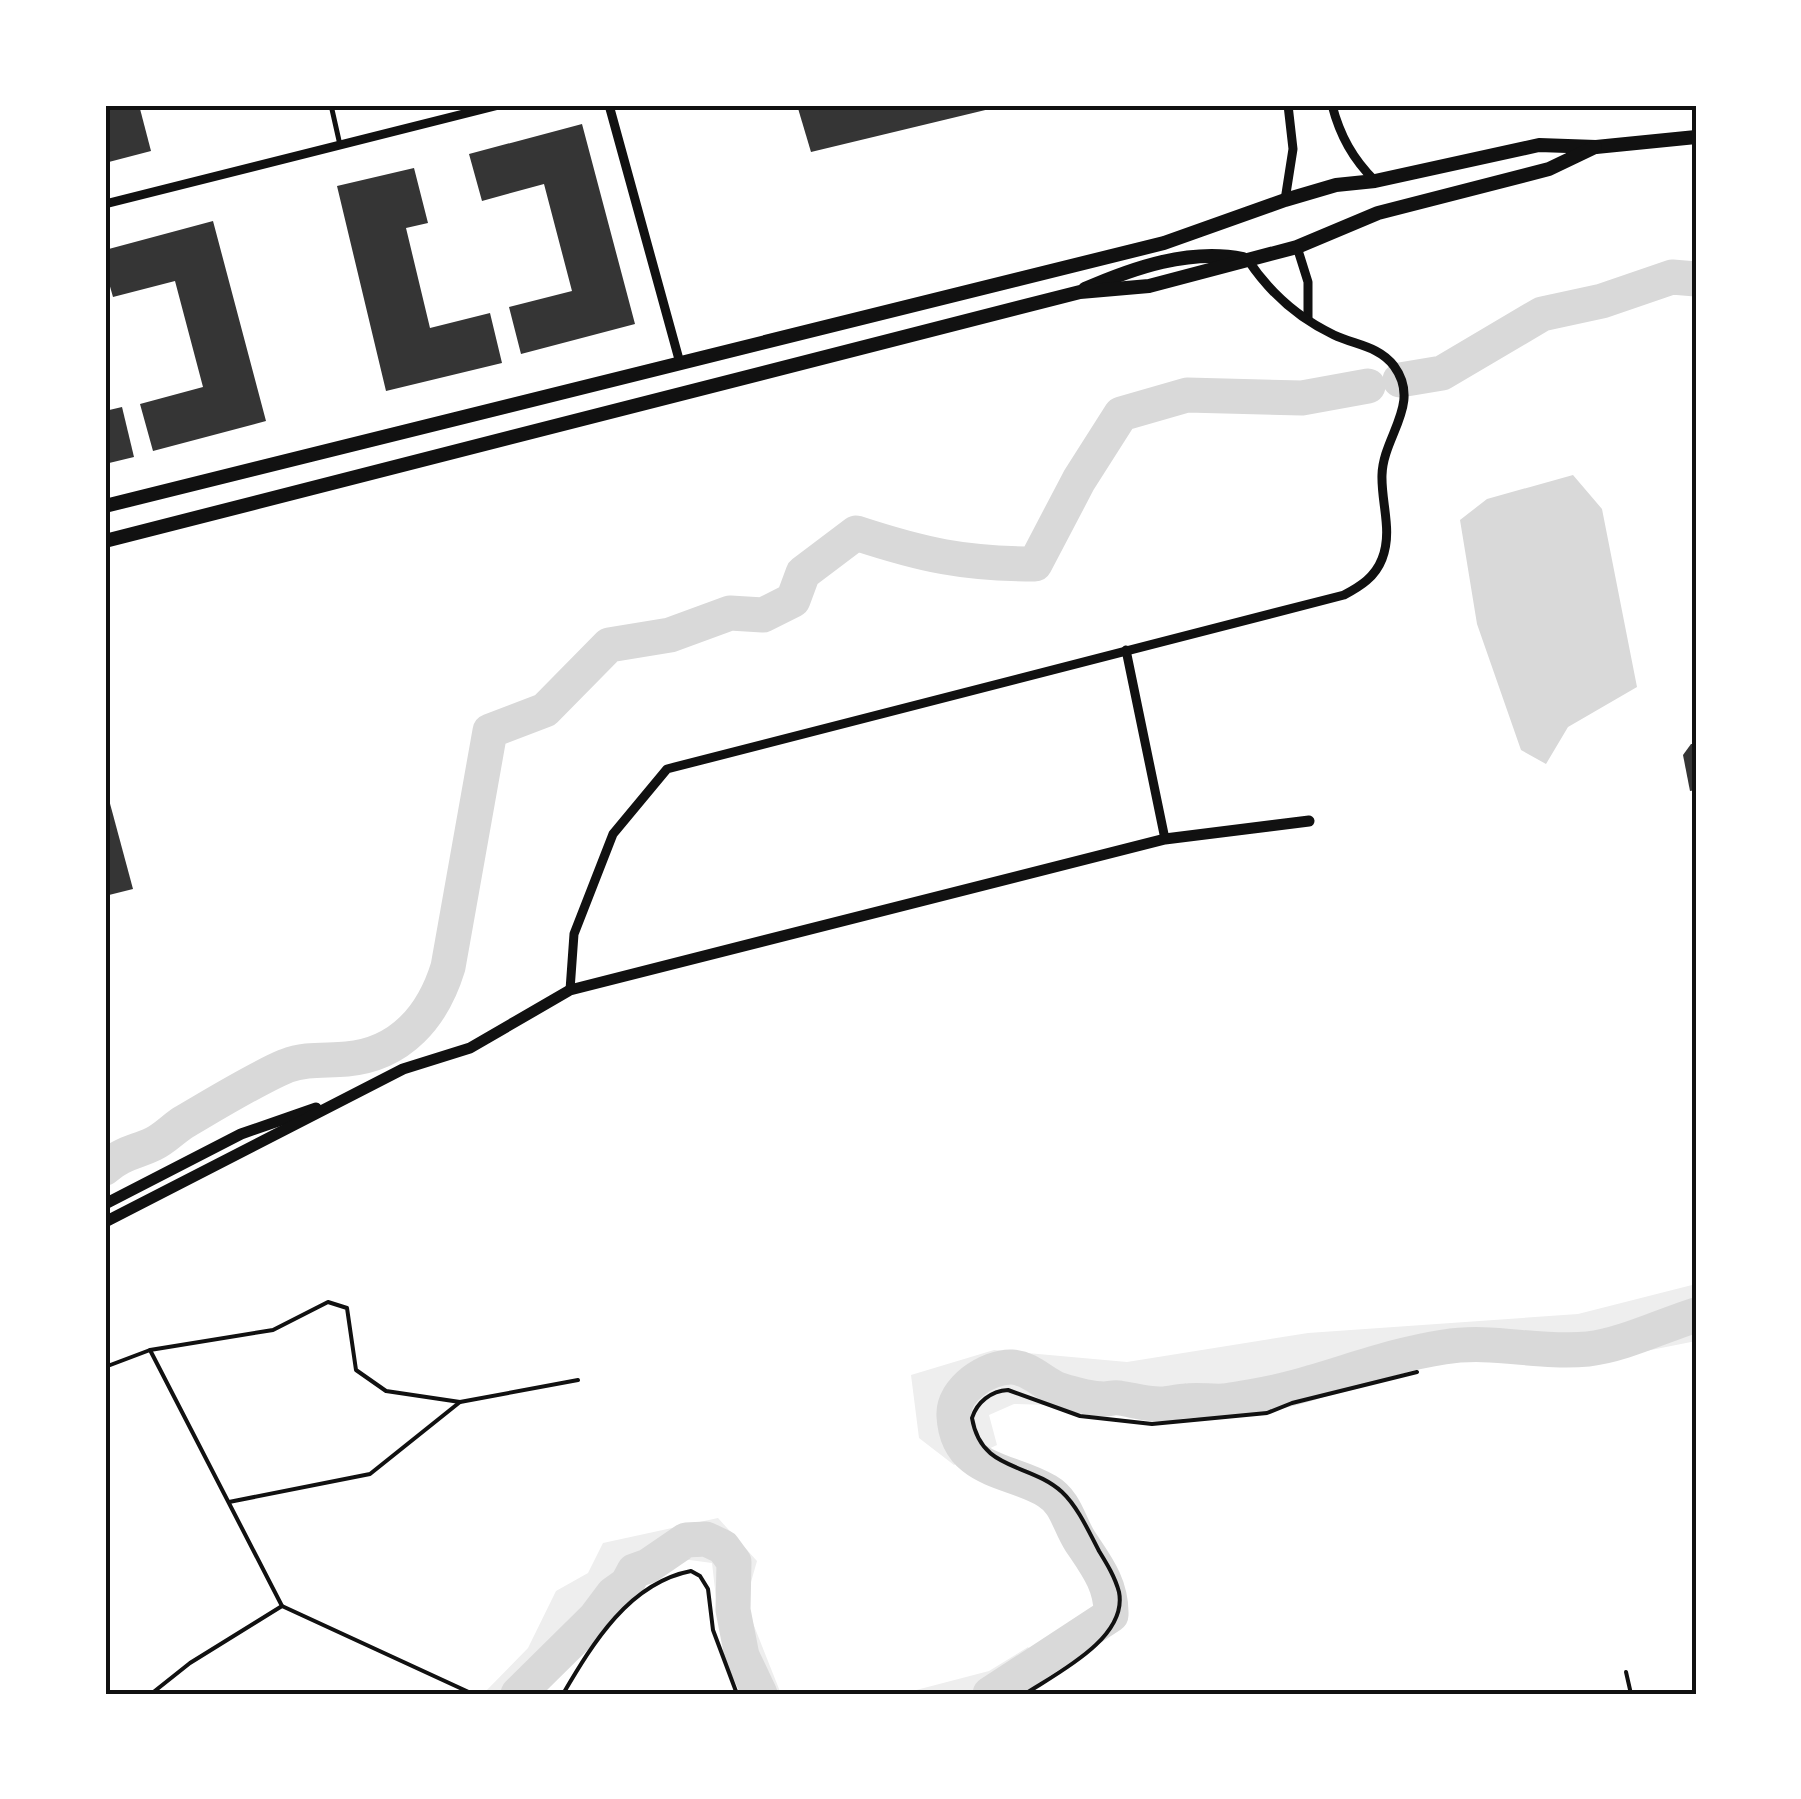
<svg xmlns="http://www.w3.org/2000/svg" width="1801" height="1799" font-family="'Work Sans',sans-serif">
<rect width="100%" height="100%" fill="#fff"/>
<g fill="#eee">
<polygon points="1696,1284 1696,1341 1636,1353 1443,1356 1250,1403 1083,1406 1014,1404 989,1415 997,1445 954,1465 919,1438 911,1375 994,1350 1127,1362 1308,1333 1578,1314"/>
<polygon points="718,1518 757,1561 745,1603 781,1694 745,1694 717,1607 712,1563 682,1559 617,1602 539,1694 483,1694 528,1648 556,1591 588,1573 603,1543"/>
<polygon points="1028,1647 1045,1671 1002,1694 901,1694 989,1671"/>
</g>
<polygon fill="#d9d9d9" points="1573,475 1602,509 1637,687 1568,727 1546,764 1521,750 1477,624 1460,520 1487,499"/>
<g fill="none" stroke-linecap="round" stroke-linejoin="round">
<g stroke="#d9d9d9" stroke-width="35">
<polyline points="1400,380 1442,373 1542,314 1602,301 1672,277 1696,279"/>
<path d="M 105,1168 C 120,1154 136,1152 153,1144 C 164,1139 174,1128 184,1122 C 213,1105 257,1078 286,1066 C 307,1058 326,1061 347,1059 C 401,1054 433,1016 448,967 L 490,731 L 545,710 L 609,645 L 670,635 L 730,613 L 763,615 L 793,600 L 803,573 L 856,533 C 923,555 964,564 1035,564 L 1079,480 L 1121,414 L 1187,395 L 1302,398 L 1368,386"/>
<polyline points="518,1694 595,1618 613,1594 627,1584 634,1571 648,1566 686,1540 706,1539 723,1547 734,1562 733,1610 742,1656 760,1694"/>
<path d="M 990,1694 L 1111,1615 C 1112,1585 1096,1565 1080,1541 C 1069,1524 1066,1502 1047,1491 C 1011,1469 957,1473 954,1416 C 952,1390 988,1366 1012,1367 C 1031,1368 1043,1384 1060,1390 C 1073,1394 1090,1399 1104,1399 C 1109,1399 1114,1397 1119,1398 C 1133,1400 1149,1405 1163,1404 C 1171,1404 1178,1401 1186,1401 C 1198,1399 1211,1402 1224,1401 C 1252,1397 1285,1391 1313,1382 C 1357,1369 1398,1354 1444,1347 C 1493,1339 1539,1354 1588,1349 C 1623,1345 1661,1326 1696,1315"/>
</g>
</g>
<g fill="#353535">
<polygon points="105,105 139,105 151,151 105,163"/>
<polygon points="797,105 1002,105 1002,106 811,152"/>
<polygon points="582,124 635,324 521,354 509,307 572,291 544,184 482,201 469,154"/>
<polygon points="414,168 428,223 406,228 430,328 490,313 502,363 386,391 337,186"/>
<polygon points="213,221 266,421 153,451 140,404 203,387 175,281 113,297 105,269 105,250"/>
<polygon points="122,407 134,457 105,464 105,411"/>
<polygon points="1691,744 1696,744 1696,790 1690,791 1683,755"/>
<polygon points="105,785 133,889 105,896"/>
</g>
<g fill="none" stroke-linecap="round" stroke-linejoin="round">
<g stroke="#111" stroke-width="4">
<polyline points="150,1350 282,1606 473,1694"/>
<polyline points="105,1367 150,1350 273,1330 328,1302 347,1308 356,1370 386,1391 460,1402"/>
<polyline points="229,1502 370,1474 460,1402 578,1380"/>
<polyline points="1626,1672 1631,1694"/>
<polyline points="151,1694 190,1663 282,1606"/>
<path d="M 563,1694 C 593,1643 629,1583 691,1571 L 700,1576 L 708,1589 L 713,1630 L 737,1694"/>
<path d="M 1025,1694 C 1057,1673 1128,1638 1119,1592 C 1115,1577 1107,1564 1099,1551 C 1089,1532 1078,1507 1062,1492 C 1029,1462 981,1472 972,1418 C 977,1402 991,1391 1008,1390 L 1080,1416 L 1152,1424 L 1267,1413 L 1292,1403 L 1417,1372"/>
</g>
<polyline stroke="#111" stroke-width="5" points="331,105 340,145"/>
<g stroke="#111" stroke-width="9">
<polyline points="609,105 680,363"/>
<path d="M 1332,105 C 1340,136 1353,159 1375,181"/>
<polyline points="1285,200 1293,149 1288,105"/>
<polyline points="105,204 499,105"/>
<polyline points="1297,247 1308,282 1308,319"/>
<polyline points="1126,650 1165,839"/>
<path d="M 570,990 L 574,934 L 613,834 L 667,769 L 1344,595 C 1361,586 1375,577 1382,559 C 1393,531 1381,503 1382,475 C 1383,436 1422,404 1394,366 C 1379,346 1355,345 1334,335 C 1298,318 1270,293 1248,260"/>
</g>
<g stroke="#111" stroke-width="11">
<polyline points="105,1204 241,1134 316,1108"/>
<polyline points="105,1222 403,1069 470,1048 570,990 1165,839 1309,821"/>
</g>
<g stroke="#111" stroke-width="14">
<path d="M 1085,289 C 1133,268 1190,248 1243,259"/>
<polyline points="105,506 1164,243 1285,200 1336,185 1375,181 1539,145 1596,147 1696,137"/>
<polyline points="105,541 1080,292 1149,286 1297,247 1378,213 1549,169 1595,147"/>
</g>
</g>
<rect width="1801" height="1799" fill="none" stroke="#ffffff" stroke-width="215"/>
<rect x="108" y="108" width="1586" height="1584" fill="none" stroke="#111" stroke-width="4"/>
</svg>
